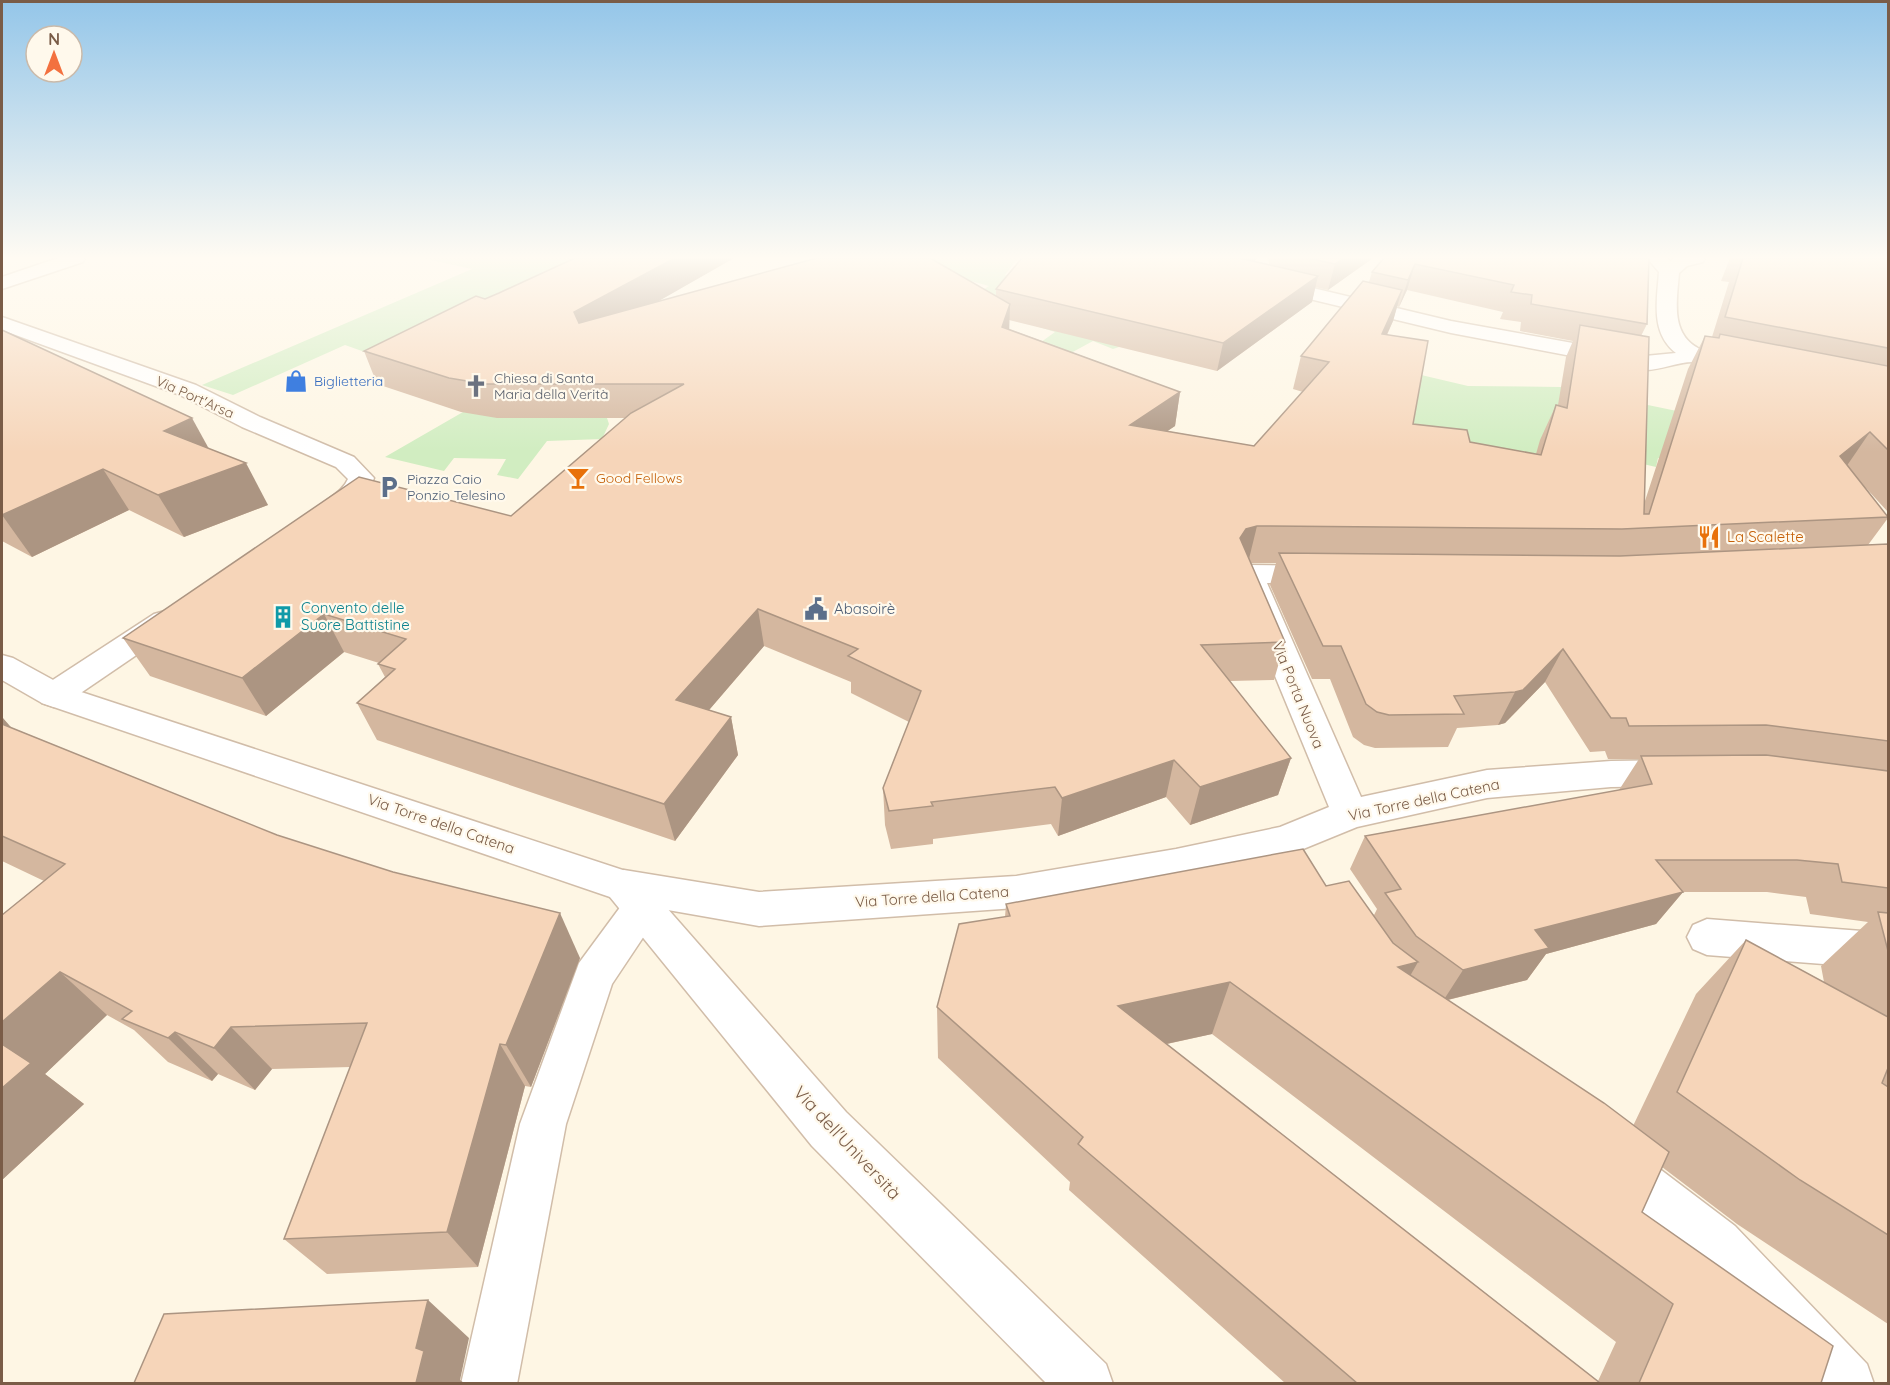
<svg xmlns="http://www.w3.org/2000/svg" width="1890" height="1385" font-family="Quicksand,sans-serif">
<rect width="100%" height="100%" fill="#fef6e4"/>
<g fill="#d1edc1">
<polygon points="422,258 588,258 376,356 345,345 233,395 202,385 472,269"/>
<polygon points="918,258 1018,258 1005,275 1056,283 1140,340 1113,349 1093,341 1069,354 1037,345 1055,332 998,314 943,315 989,286 905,263"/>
<polygon points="1417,374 1468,386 1561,387 1754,427 1755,481 1658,458 1656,467 1541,440 1532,468 1353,426"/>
<polygon points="463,412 606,415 609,424 602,439 547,441 518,479 497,475 506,459 454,458 444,471 385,457"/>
</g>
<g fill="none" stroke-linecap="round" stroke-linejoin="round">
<polyline stroke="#ddd0bd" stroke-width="22" stroke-dasharray="22 10" stroke-linecap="butt" points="1268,261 1272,258"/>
<g stroke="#d1bda9" stroke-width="3">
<g id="minor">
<polygon points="58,258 85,258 83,262 2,289 2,277"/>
<path d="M 1647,258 L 1666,258 L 1670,261 L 1675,258 L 1705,258 L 1703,262 L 1687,266 L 1679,273 C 1677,299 1670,333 1698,348 C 1706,352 1714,352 1719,359 L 1716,364 C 1706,366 1701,361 1693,362 C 1677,362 1662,370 1645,370 L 1451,333 L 1264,288 L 1261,284 L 1264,280 L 1271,278 L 1451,321 L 1645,356 L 1676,353 C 1650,333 1657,300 1659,272 Z"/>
<path d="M 2,317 L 196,385 L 260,417 L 354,457 L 374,478 C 366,499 346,521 322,515 L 318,509 C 327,497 342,493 348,479 L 336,467 L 242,427 L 180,395 L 2,330 Z"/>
<polygon points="1248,565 1317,566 1327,569 1332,575 1327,581 1317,584 1267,583 1361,797 1487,770 1611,761 1675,760 1688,764 1693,773 1688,782 1675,786 1611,787 1487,798 1357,827 1286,856 1176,881 1016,908 759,926 662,909 612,984 566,1124 517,1384 461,1384 520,1124 579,963 624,902 610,897 604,886 610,875 624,870 759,892 1016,876 1176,849 1280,827 1329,807 1233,574 1238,568"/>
<polygon points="165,611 176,614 180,621 176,628 66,703 54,707 42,703 37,695 42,687 154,614"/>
<polygon points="1707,919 1888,933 1888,969 1707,955 1693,949 1687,937 1693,925"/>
<polygon points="1615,1141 1632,1148 1735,1226 1867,1364 1874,1384 1809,1384 1699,1262 1598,1182 1591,1165 1598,1148"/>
</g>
</g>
<g stroke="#d1bda9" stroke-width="3">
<polygon id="tertiary" points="2,655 13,658 66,687 638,875 846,1112 1106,1364 1113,1384 1047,1384 812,1146 610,897 42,703 2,680"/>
</g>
<use href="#minor" fill="#fff" fill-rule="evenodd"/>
<use href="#tertiary" fill="#fff" fill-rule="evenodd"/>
</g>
<g fill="#d4b79f" fill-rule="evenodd">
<path d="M 575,258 L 734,258 L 658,301 L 996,296 L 996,289 L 1022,258 L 1258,258 L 1254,261 L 1269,264 L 1270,258 L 1373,258 L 1328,290 L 1315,287 L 1312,302 L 1217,371 L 1009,320 L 1009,329 L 1180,392 L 1175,426 L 1167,431 L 1254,446 L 1303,392 L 1293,389 L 1301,356 L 1369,282 L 1372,272 L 1384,258 L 1649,258 L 1647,324 L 1641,336 L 1644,504 L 1688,369 L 1705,336 L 1712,337 L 1729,282 L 1721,281 L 1730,258 L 1888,258 L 1888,512 L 1865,487 L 1888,518 L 1868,545 L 1888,544 L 1888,1324 L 1737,1224 L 1662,1167 L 1642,1212 L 1821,1383 L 1285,1383 L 1069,1190 L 1070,1182 L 938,1058 L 937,1007 L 1005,917 L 1006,904 L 1326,886 L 1374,915 L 1377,909 L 1350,869 L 1365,836 L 1619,790 L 1639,759 L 1608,759 L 1605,751 L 1590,752 L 1545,682 L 1505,723 L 1498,725 L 1457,728 L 1448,747 L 1375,748 L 1364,745 L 1353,737 L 1330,679 L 1312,679 L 1270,585 L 1276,563 L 1250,563 L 1285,642 L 1274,680 L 1230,681 L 1291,758 L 1278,795 L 1190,825 L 1166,797 L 1058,836 L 1051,824 L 933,839 L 933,844 L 891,849 L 885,825 L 883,788 L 909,722 L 851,693 L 851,682 L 764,646 L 709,710 L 731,717 L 738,755 L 675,841 L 377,740 L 357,703 L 385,677 L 378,664 L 379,663 L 344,652 L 266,716 L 150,676 L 123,638 L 511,516 L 625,418 L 497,418 L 461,412 L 377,384 L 364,351 L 499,293 ZM 1407,290 L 1503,312 L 1500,319 L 1521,322 L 1520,331 L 1573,341 L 1566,357 L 1558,405 L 1556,405 L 1540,440 L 1536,454 L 1470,442 L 1413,424 L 1387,335 L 1393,321 L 1397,306 L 1399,307 ZM 1683,892 L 1767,892 L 1806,897 L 1810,914 L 1868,922 L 1821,966 L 1824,982 L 1746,940 L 1696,994 L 1633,1126 L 1448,1000 L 1527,980 L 1546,954 L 1656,924 ZM 1212,1034 L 1616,1342 L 1598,1381 L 1167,1044 Z"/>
<polygon points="2,330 209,449 268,505 184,537 129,510 32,557 2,541"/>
<polygon points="2,717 10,727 580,958 531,1087 525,1086 478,1267 327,1274 284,1239 351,1067 272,1069 255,1090 218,1074 212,1081 168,1062 134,1030 107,1015 45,1074 84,1104 2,1180 2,915 44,881 2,861"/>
</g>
<g fill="#ac9582">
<polygon points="675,258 734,258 582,345 574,312"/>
<polygon points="1247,258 1258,258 1244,270"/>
<polygon points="1344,258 1373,258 1328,290 1335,264"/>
<polygon points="1415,264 1407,290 1399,307 1408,280"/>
<polygon points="1318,276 1312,302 1217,371 1223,343"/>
<polygon points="1402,290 1393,321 1372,367 1382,334"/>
<polygon points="1010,304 1009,336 1002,327"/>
<polygon points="1180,392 1175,426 1125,460 1130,425"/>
<polygon points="192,418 214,458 164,431"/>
<polygon points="1870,432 1846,467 1840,456"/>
<polygon points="246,463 268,505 184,537 158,495"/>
<polygon points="103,469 129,510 32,557 2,515"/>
<polygon points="1257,526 1248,563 1240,538 1246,529"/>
<polygon points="758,609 764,646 685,738 676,700"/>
<polygon points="324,614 344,652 266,716 242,678"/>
<polygon points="1563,649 1545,682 1505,723 1498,725 1515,692"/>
<polygon points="2,717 39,759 2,733"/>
<polygon points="731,717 738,755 675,841 664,804"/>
<polygon points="1291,758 1278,795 1190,825 1200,787"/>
<polygon points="1174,760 1166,797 1058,836 1062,798"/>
<polygon points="1683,892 1656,924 1546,954 1527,980 1443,1001 1463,970 1535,930"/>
<polygon points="560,913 580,958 531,1087 506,1045"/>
<polygon points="1418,962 1388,1015 1398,967"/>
<polygon points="60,972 107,1015 45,1074 84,1104 2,1180 2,1022"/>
<polygon points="1230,982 1212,1034 1106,1057 1118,1006"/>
<polygon points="231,1027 272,1069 255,1090 214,1048"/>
<polygon points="175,1032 218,1074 212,1081 168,1038"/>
<polygon points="500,1044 525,1086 478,1267 447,1232"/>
<polygon points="428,1300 469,1338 460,1380 464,1383 416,1383 416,1348"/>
</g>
<g fill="#f6d5b9" stroke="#ac9582" stroke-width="1.5">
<polygon points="575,258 675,258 574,312 579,323 817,258 930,258 1010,304 1002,327 1180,392 1130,425 1254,446 1329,362 1301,356 1363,281 1402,290 1382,334 1428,341 1413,424 1467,430 1470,442 1541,455 1556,405 1567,408 1580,325 1649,337 1644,514 1649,514 1705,336 1719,338 1720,334 1888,366 1888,450 1870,432 1840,456 1888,517 1622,529 1257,526 1246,529 1240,538 1285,642 1201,645 1291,758 1200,787 1174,760 1062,798 1055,787 931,802 933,806 889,811 883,788 921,691 848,656 858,649 758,609 676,700 731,717 664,804 357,703 395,669 378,664 406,639 324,614 242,678 123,638 359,477 511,516 631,413 684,384 485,384 449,378 364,351 476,296 485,299 499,293"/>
<polygon points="1022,258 1239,258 1318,276 1223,343 996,289"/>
<polygon points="1308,258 1344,258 1335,264"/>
<polygon points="1384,258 1649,258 1647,324 1531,304 1532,295 1511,292 1514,285 1415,264 1408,280 1372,272"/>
<polygon points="1743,258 1888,258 1888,348 1725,317"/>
<polygon points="2,330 192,418 164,431 246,463 158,495 103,469 2,515"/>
<polygon points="1888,544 1888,741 1766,725 1629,726 1626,718 1611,718 1563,649 1523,690 1515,692 1454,696 1464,714 1389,715 1377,712 1366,704 1341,646 1323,646 1279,553 1620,556"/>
<polygon points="2,724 277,835 393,872 560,913 506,1045 500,1044 447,1232 284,1239 367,1023 231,1027 214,1048 175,1032 168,1038 122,1019 132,1011 60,972 2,1022 2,915 65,864 2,836"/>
<polygon points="1766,755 1888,771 1888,888 1842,882 1838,864 1797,860 1656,860 1683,892 1535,930 1549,948 1463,970 1416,936 1385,893 1401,889 1365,836 1652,784 1641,756"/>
<polygon points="1303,849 1326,886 1349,881 1393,943 1418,962 1398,967 1604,1103 1669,1152 1642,1212 1833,1346 1821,1383 1639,1383 1673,1304 1230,982 1118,1006 1600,1383 1357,1383 1078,1144 1083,1137 937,1007 959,924 1010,916 1006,904"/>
<polygon points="1878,912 1888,913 1888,951"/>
<polygon points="1746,940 1888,1017 1888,1068 1882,1083 1888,1087 1888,1235 1800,1180 1677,1092"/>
<polygon points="2,1044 31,1063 2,1088"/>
<polygon points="428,1300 416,1348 424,1351 416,1383 134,1383 164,1314"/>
</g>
<linearGradient id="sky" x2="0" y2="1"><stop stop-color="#94c6e9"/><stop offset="0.57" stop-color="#fffbf3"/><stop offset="1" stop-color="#fffbf3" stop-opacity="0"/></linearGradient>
<rect width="1890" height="452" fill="url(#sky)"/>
<defs>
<g id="shop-bare" transform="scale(1.8)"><path d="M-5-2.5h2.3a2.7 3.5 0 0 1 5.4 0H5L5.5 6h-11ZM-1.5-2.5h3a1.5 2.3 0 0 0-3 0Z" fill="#3f7fe0" stroke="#fff9ec" stroke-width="2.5" paint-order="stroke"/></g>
<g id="church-bare" transform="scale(1.8)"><path d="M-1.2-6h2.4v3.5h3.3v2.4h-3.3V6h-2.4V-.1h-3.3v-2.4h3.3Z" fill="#6b7280" stroke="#fff9ec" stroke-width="2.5" paint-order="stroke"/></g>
<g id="bar-bare" transform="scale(1.8)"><path d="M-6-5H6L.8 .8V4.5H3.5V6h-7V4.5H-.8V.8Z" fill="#e8710a" stroke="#fff9ec" stroke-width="2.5" paint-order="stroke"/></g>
<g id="parking-bare" transform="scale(1.8)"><path d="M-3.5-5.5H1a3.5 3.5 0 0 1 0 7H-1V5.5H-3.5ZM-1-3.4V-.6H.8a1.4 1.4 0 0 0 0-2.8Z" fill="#5c6f8a" stroke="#fff9ec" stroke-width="2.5" paint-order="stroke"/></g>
<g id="restaurant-bare" transform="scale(1.8)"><path d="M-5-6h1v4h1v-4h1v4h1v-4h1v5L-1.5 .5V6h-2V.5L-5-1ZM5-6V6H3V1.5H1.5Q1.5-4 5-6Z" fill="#e8710a" stroke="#fff9ec" stroke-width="2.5" paint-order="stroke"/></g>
<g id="civic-bare" transform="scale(1.8)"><path d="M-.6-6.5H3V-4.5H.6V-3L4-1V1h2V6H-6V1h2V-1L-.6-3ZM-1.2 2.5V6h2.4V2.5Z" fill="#5c6f8a" stroke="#fff9ec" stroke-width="2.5" paint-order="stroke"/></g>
<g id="building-bare" transform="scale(1.8)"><path d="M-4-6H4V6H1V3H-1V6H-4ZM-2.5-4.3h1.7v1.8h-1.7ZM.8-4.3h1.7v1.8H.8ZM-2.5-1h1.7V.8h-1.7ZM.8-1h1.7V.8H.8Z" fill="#0f9aa8" stroke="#fff9ec" stroke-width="2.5" paint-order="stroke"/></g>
</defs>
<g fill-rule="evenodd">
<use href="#shop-bare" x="296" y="381"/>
<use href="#church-bare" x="476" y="386"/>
<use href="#bar-bare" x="578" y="478"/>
<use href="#parking-bare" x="389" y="487"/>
<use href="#restaurant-bare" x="1709" y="537"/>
<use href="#civic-bare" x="816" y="609"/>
<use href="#building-bare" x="283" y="617"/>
</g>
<g text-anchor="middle" stroke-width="4.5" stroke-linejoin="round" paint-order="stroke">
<g font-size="14" fill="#5b616d" stroke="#fff9ec" text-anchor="start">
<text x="494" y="383">Chiesa di Santa<tspan x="494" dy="16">Maria della Verità</tspan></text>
</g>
<g font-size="14" fill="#366cbe" stroke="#fff9ec" text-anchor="start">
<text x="314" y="386">Biglietteria</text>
</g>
<g font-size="14" fill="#7a5c47" stroke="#fff9ec">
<text transform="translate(195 397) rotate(24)" y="5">Via Port'Arsa</text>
</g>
<g font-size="14" fill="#c56008" stroke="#fff9ec" text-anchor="start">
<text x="596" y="483">Good Fellows</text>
</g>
<g font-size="14" fill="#4e5e75" stroke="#fff9ec" text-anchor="start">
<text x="407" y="484">Piazza Caio<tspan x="407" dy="16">Ponzio Telesino</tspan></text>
</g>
<g font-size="15" fill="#c56008" stroke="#fff9ec" text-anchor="start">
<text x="1727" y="542">La Scalette</text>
</g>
<g font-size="15" fill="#0d838f" stroke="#fff9ec" text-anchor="start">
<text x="301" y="613">Convento delle<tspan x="301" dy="17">Suore Battistine</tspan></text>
</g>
<g font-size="15" fill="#4e5e75" stroke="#fff9ec" text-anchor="start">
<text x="834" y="614">Abasoirè</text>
</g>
<g font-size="15" fill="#7a5c47" stroke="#fff9ec">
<text transform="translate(1298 695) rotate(68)" y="5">Via Porta Nuova</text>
<text transform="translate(1424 800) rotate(-12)" y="5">Via Torre della Catena</text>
<text transform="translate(441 824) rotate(19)" y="5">Via Torre della Catena</text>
<text transform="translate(932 897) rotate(-4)" y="5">Via Torre della Catena</text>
</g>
<g font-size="18" fill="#7a5c47" stroke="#fff9ec">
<text transform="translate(847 1143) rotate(47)" y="6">Via dell'Università</text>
</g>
</g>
<rect width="1890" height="1385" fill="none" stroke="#7a5c47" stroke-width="6"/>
<g transform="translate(54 54)"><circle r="28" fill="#fff9ec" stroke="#cabaaa" stroke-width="1.5"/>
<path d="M0-4.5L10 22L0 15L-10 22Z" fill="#f3713f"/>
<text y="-9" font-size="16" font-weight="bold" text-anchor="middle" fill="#7a5c47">N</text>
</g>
</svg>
